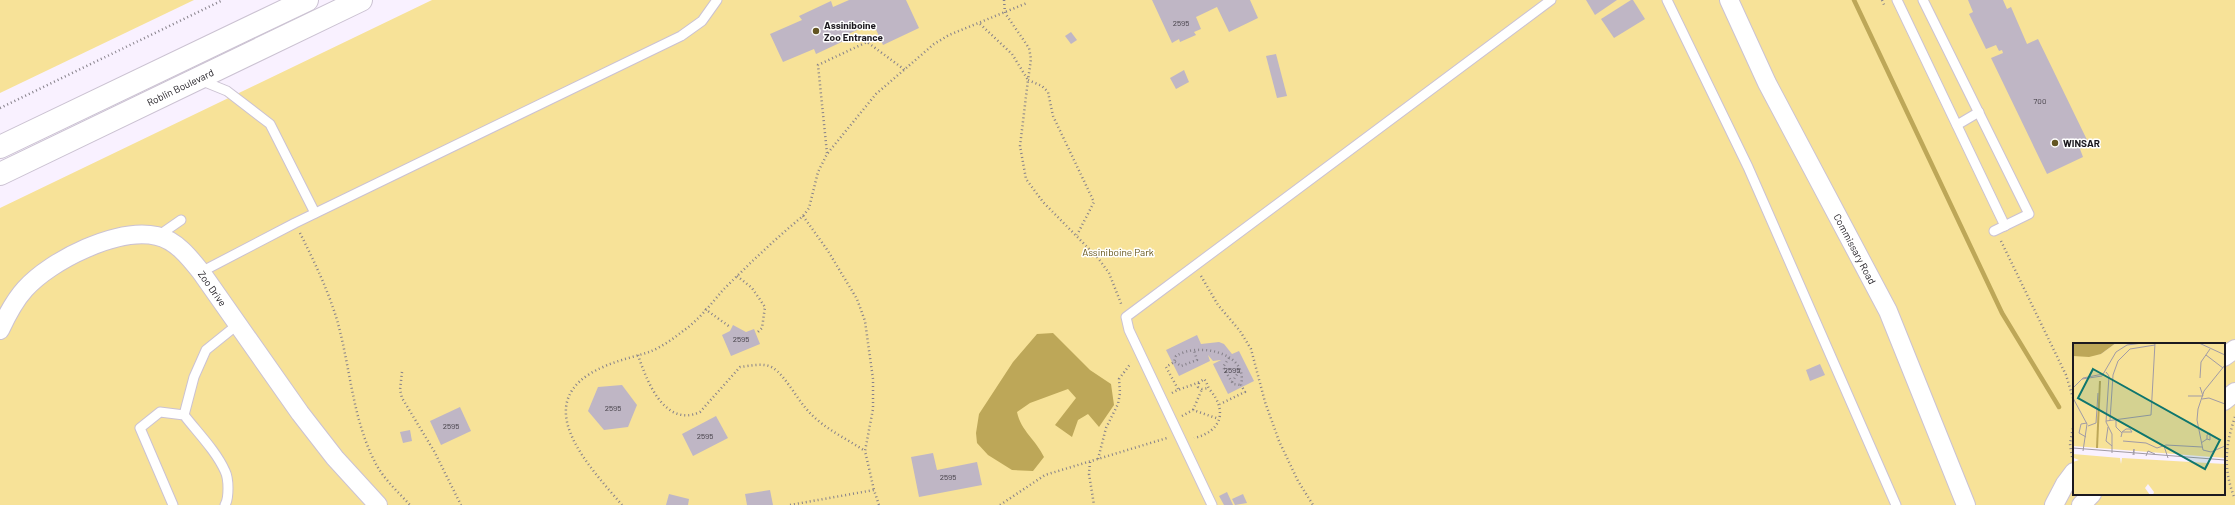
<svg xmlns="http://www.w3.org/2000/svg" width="2235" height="505" font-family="Barlow,sans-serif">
<rect width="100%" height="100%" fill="#f9f1ff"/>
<g fill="#f7e298" fill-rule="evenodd">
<polygon points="0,0 194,0 0,93"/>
<path d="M 432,0 L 2235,0 L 2235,505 L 0,505 L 0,208 ZM 2074,344 L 2224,344 L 2224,494 L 2074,494 Z"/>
</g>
<path fill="#bda758" d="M 1053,333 L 1090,370 L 1111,384 L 1114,405 L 1099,427 L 1088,414 L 1078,420 L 1072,437 L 1055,425 L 1076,398 L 1068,389 L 1030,403 L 1017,412 C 1021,431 1036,440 1044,457 L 1033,471 L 1012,470 L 988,455 L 977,443 L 976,433 L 979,414 L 1013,362 L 1037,334 Z"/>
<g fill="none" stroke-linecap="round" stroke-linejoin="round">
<polyline stroke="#bda758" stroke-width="4.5" points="1854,0 2002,313 2059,407"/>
</g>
<g fill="#bfb6c5">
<polygon points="849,0 906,0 919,28 883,45 873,23 846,35 848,39 816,54 814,49 783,62 770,34 802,20 799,16 831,1 833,7"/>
<polygon points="1152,0 1250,0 1258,18 1229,32 1217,7 1196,17 1201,29 1194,32 1196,35 1180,42 1179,39 1172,43"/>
<polygon points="1586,0 1617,0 1595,15"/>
<polygon points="1631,0 1633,0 1645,19 1614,38 1601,19"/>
<polygon points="1968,0 2003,0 2007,9 2011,7 2027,44 2038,39 2089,144 2080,149 2083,157 2047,174 1991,58 2003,53 2002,50 1999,51 1996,45 1986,49 1969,14 1973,12"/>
<polygon points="1071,32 1077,40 1071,44 1065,36"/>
<polygon points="1276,54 1287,96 1277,98 1266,56"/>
<polygon points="1184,70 1189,82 1176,89 1170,78"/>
<polygon points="733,325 746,332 754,329 760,344 731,356 722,335 730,331"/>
<polygon points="1197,335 1201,344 1219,342 1224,344 1232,354 1239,351 1254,381 1228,394 1213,364 1221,360 1213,361 1208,355 1210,361 1179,376 1166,350"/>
<polygon points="1820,364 1825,375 1810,381 1806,370"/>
<polygon points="622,385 637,405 628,427 604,430 588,411 598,387"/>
<polygon points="460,407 471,431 441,445 430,421"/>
<polygon points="716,416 728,438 693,456 682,434"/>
<polygon points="410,430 412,441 403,443 400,432"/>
<polygon points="933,453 937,470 977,462 982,485 919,497 911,457"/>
<polygon points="770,490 773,505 747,505 745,494"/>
<polygon points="1227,492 1233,505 1224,505 1219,496"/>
<polygon points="669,494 689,499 688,505 666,505"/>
<polygon points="1243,494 1247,503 1235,505 1232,499"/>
</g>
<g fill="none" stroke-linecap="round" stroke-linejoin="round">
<g stroke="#cbc2d2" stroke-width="11">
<g id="lane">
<polyline points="1667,0 1748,167 1896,505"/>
<polyline points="1897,0 2005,226"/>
<polyline points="1923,0 2029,214 1994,231"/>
<polyline points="200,80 227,91 270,124 315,213"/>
<polyline points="1957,125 1979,112"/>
<polyline points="158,236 181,220"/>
<polyline points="201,272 295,223 681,36 702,21 717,0"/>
<polyline points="184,415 194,377 206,350 237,325"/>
<path d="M 173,505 L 140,428 L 160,412 L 184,415 C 198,433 216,451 225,471 C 229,479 229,498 225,505"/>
<polyline points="1212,505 1129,330 1126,317 1551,0"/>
</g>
</g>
<g stroke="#cbc2d2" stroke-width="20">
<g id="street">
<path id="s1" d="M 1729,0 L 1767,83 L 1888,311 L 1966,505"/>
<path id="s2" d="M 0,330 C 7,315 14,301 25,289 C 51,260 118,227 157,236 C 176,240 190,258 201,272 L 300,413 L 335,458 L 378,505"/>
<polyline points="2224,357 2235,349"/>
<polyline points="2224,401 2235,392"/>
<polyline points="2054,505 2065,484 2074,472"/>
<polyline points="2081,505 2092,494"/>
</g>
</g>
<g stroke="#cbc2d2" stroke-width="24">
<g id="secondary">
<polyline points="0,147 307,0"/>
<path id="s3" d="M 0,174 L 361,0"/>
</g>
</g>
<g stroke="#86818a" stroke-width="2.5" stroke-dasharray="1 3" stroke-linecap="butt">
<polyline points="1004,0 1005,13 1029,48 1031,59 1028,80 1042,86 1048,92 1053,116 1094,202 1077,235"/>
<polyline points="1882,0 1885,7"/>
<polyline points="980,24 1012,54 1028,80 1020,146 1026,179 1043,202 1098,258 1109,273 1122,306"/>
<polyline points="0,108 223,0"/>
<polyline points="827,153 818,65 867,42 905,70"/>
<polyline points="803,216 828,251 857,299 865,321 873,379 873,409 865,451 874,490"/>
<path d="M 300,233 C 314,261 328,290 337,320 C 351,369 352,420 377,466 C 385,480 399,493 410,505"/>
<polyline points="2001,241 2066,375 2074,401"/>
<polyline points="737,276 752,288 765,307 762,328 758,332"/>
<polyline points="1201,276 1218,305 1240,331 1251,349 1265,402 1279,441 1298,481 1313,505"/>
<polyline points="705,309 730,327"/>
<path d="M 638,355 C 647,382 665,428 700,412 L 740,367 C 750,366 764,362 773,368 C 785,375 798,401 810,413 C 825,429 847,439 865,451"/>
<polyline points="1229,358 1223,367 1233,384 1241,385"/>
<polyline points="1175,362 1181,366 1197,360 1194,350"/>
<polyline points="402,372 400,390 402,398 434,451 461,505"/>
<polyline points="1232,382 1240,370"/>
<polyline points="1199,383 1198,387 1202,389 1209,388"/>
<path d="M 1178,389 L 1166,367 L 1174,362 L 1176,356 C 1197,342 1249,352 1241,385 L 1245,392 L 1220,404"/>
<path d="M 1172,393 C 1182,387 1197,385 1204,379 C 1207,382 1207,386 1210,390 C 1228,411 1221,432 1194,438"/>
<polyline points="1193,410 1202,389"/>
<polyline points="1182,416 1193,410 1219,419"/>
<path d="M 2235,417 C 2225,446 2223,470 2235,499"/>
<polyline points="2072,457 2070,444 2074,422"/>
<polyline points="1098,459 1106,428 1118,404 1120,393 1119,379 1131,363"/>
<polyline points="1090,462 1089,474 1094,505"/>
<path d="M 622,505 C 589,466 525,401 603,367 C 618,360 634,357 649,352 C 660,348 673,339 683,331 C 698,321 711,304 723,290 C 749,264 775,239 803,216 L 809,208 L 818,172 L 827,154 L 876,94 L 934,44 L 949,35 L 1027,3"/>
<polyline points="790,505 874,490 879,505"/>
<polyline points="1000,505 1045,475 1167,438"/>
</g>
<use href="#lane" stroke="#fff" stroke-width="9"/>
<use href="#street" stroke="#fff" stroke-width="18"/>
<use href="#secondary" stroke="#fff" stroke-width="22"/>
</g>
<g fill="#635522" stroke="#fff" stroke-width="1.5">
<circle cx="816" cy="31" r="4"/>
<circle cx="2055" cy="143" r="4"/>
</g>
<g text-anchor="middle" stroke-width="3" stroke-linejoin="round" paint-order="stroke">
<g font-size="8" fill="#454048">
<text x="1181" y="26">2595</text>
<text x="2040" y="104">700</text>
<text x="741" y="342">2595</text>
<text x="1232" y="373">2595</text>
<text x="613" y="411">2595</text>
<text x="451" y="429">2595</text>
<text x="705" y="439">2595</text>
<text x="948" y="480">2595</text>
</g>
<g font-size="10" font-weight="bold" fill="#1c191f" stroke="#fff" text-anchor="start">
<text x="824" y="29">Assiniboine<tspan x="824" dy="12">Zoo Entrance</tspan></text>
<text x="2063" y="147">WINSAR</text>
</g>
<g font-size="10" fill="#1c191f" stroke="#fff">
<text dy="4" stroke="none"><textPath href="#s3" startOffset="200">Roblin Boulevard</textPath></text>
<text dy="4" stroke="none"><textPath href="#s1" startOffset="279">Commissary Road</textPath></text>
<text dy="4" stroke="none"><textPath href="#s2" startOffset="273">Zoo Drive</textPath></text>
</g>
<g font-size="10" fill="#65551a" stroke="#fff">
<text x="1118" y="256">Assiniboine Park</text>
</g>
</g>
<g transform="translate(2073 343)">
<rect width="152" height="152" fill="#f9f1ff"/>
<path d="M 43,0 L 152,0 L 152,115 L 0,103 L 0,13 L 28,11 ZM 0,111 L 47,115 L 48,121 L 49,115 L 152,121 L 152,152 L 80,152 L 81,149 L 75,141 L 72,145 L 77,152 L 0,152 L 0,119 L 6,117 L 1,115 L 1,118 Z" fill="#f7e298"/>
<path d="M 0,0 L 43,0 L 28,11 L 16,14 L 0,13 Z" fill="#bda758"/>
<path fill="none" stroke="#bda758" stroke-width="2" d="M 24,105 L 27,38"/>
<path fill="none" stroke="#a19ba5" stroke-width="1" d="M 126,0 L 152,12M 133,12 L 150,25M 33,29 L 36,33 L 33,79 L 39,91 L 39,110M 127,35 L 128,19 L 137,6M 9,36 L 29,33 L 43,9 L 54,2 L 70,0M 0,45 L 10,35 L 30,31M 115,53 L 130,53 L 127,44M 0,55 L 14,81 L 10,108M 129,56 L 136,55 L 152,61M 37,77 L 40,32 L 45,18 L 57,6 L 82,2M 43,77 L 43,84 L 49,90 L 48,94M 33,78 L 78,72 L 82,0M 15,83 L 23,80 L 25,50M 35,84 L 33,98 L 39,103M 53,86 L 57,86 L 59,89 L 49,89 ZM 13,94 L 6,90 L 8,81 L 14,80M 50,98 L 73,100 L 84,105 L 93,102 L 129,104M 128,100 L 134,96 L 134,92 L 137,90 L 137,97 L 134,96M 91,103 L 95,115M 0,105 L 152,117M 130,107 L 124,77 L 125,66 L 131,48 L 152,22M 130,107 L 138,109 L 152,103M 60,112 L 61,106 L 61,112M 73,113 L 75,108 L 82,111"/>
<path fill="#0f766e" fill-opacity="0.15" stroke="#0f766e" stroke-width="2" d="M 20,26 L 147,97 L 132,126 L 5,55 Z"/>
<rect width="152" height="152" fill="none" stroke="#1c191f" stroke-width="2"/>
</g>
</svg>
